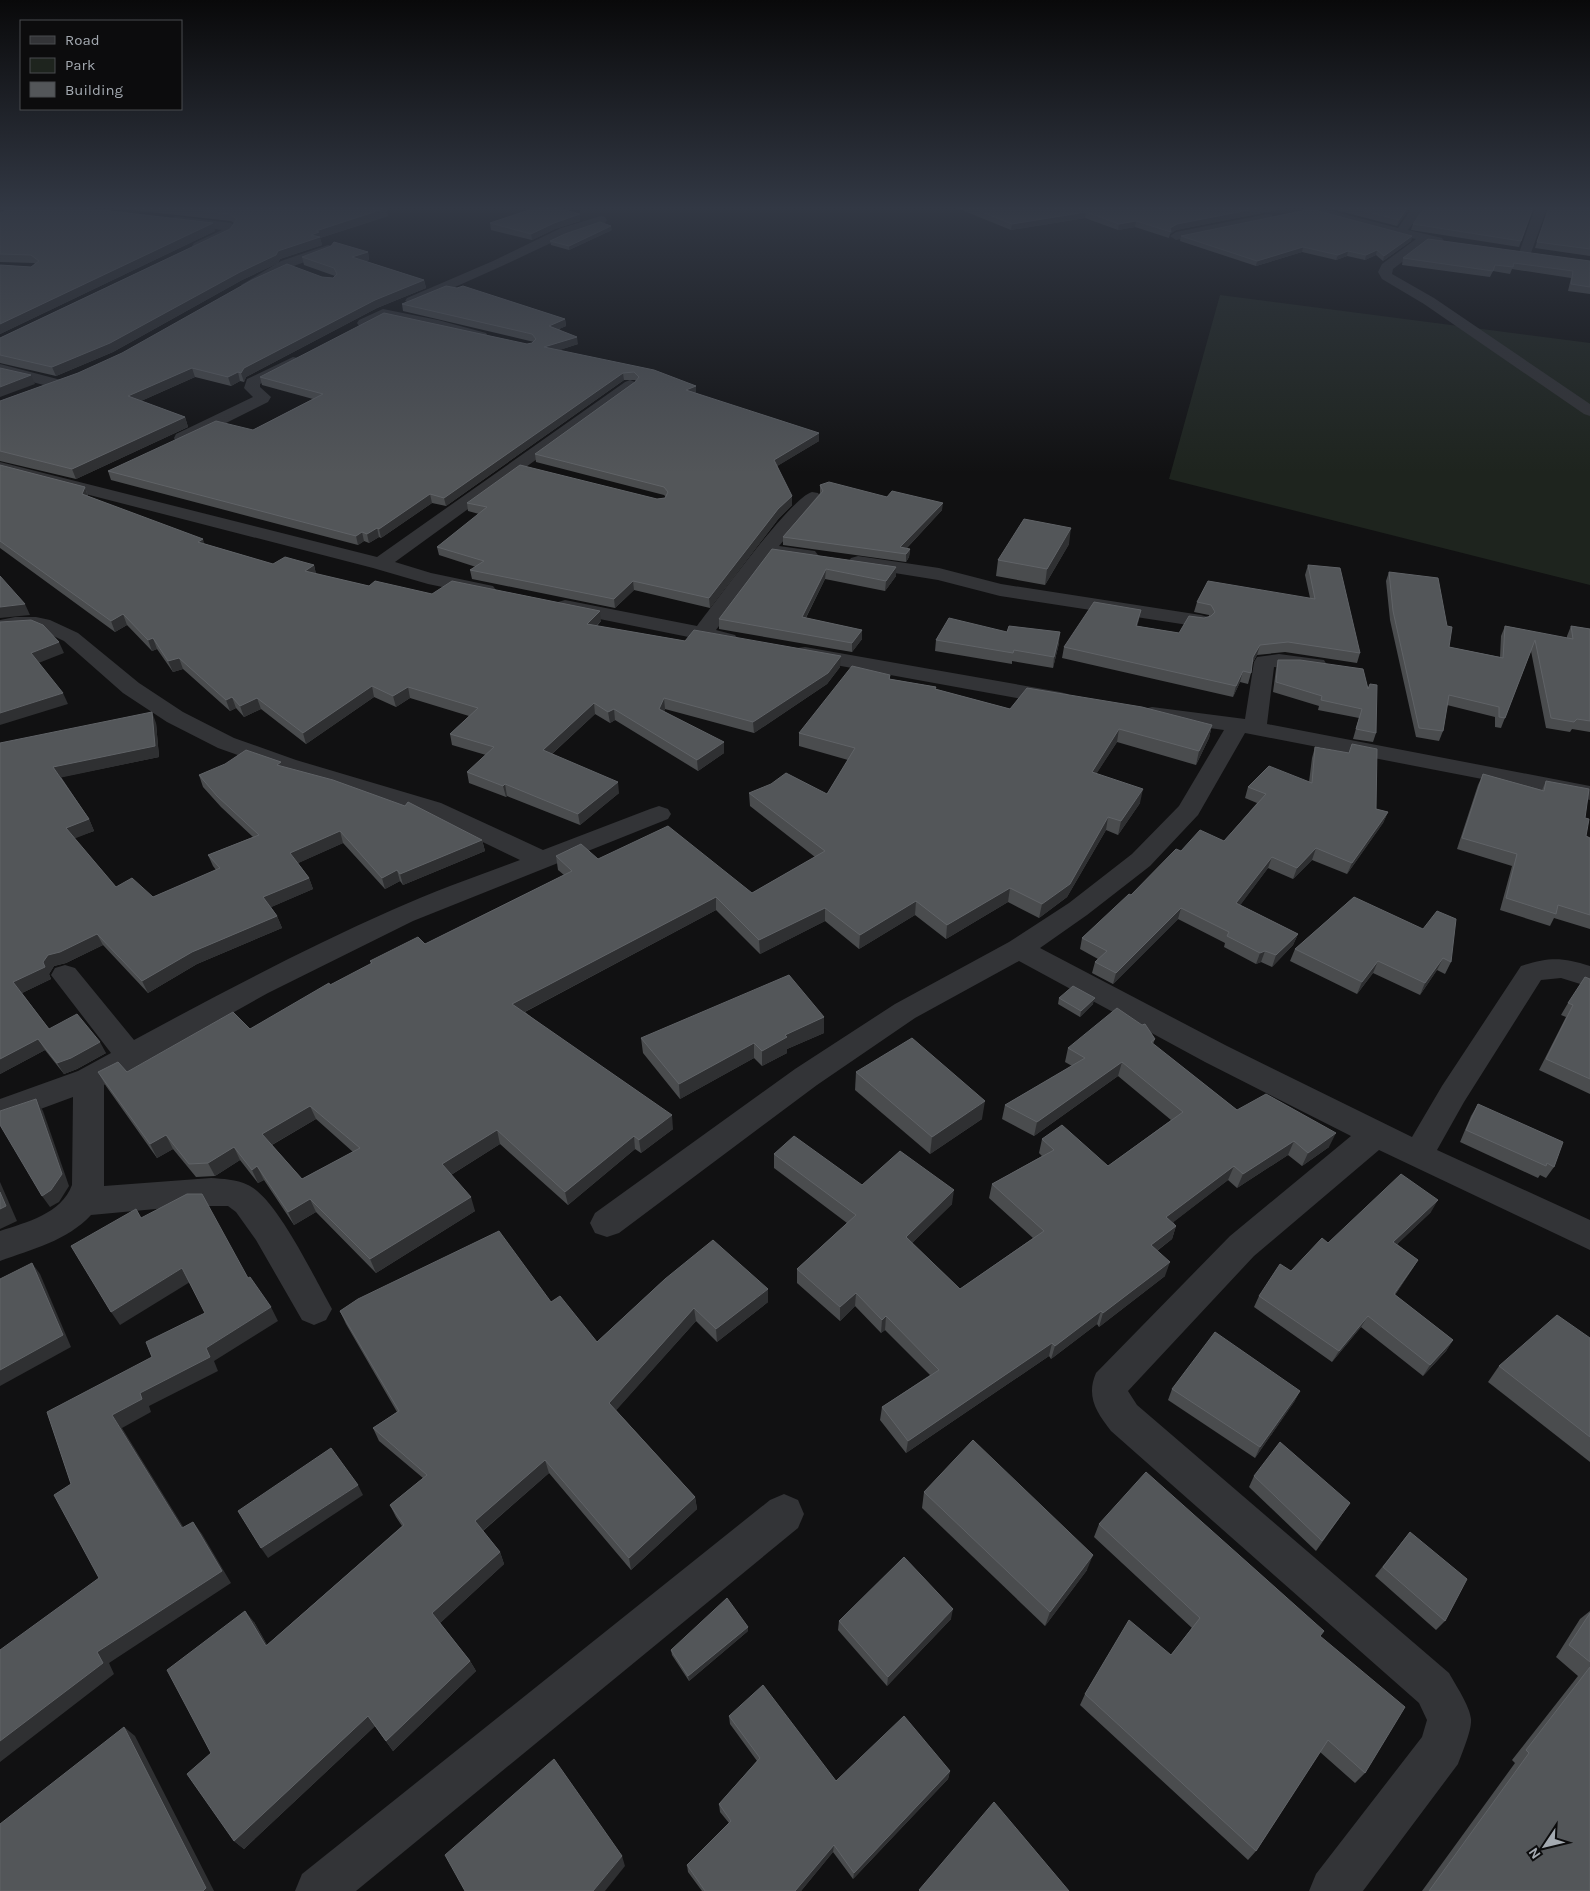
<svg xmlns="http://www.w3.org/2000/svg" width="1590" height="1891" font-family="Karla,sans-serif">
<rect width="100%" height="100%" fill="#111112"/>
<polygon fill="#1e241e" points="1220,295 1590,343 1590,585 1169,479"/>
<g fill="none" stroke-linecap="round" stroke-linejoin="round">
<g fill="#333437" fill-rule="evenodd">
<polygon points="1302,208 1320,208 1398,228 1412,208 1424,208 1408,230 1442,238 1444,241 1438,245 1428,242 1393,269 1392,274 1434,298 1590,404 1590,416 1584,414 1424,304 1382,279 1378,272 1382,264 1416,239 1339,222 1304,210"/>
<polygon points="1535,208 1547,208 1531,253 1529,256 1521,256 1519,253"/>
<polygon points="1268,214 1272,215 1274,218 1272,221 1176,240 1170,236 1176,232"/>
<polygon points="175,216 231,223 237,227 231,235 198,250 192,246 194,243 222,230 171,223 169,220"/>
<polygon points="601,216 605,217 607,220 605,223 570,234 502,266 417,304 412,305 405,301 407,298 493,261 561,228"/>
<polygon points="328,245 332,246 334,249 332,252 291,267 253,288 243,288 241,285 281,261"/>
<polygon points="383,309 438,320 486,333 488,336 486,339 481,340 436,328 385,318 369,326 359,326 357,323 359,320"/>
<polygon points="293,357 298,358 300,361 298,364 260,384 260,387 271,397 268,402 188,442 176,442 174,438 176,434 253,397 244,388 247,379"/>
<polygon points="0,364 61,380 64,383 61,386 56,388 0,374"/>
<polygon points="630,380 635,382 638,385 635,388 395,562 431,573 493,586 496,590 493,594 486,596 428,584 373,568 0,472 0,462 377,557 625,382"/>
<path d="M 812,492 L 818,493 L 821,497 L 779,546 L 815,551 L 818,555 L 815,559 L 808,561 L 771,556 L 716,630 L 735,635 L 738,639 L 735,643 L 728,645 L 565,612 L 558,610 L 555,606 L 558,602 L 565,600 L 697,626 C 715,603 791,497 812,492 Z"/>
<polygon points="858,556 939,568 1001,584 1201,615 1208,617 1211,621 1208,625 1201,627 1000,596 938,580 851,566 848,562 851,558"/>
<path d="M 15,617 L 36,617 L 50,620 L 78,633 L 139,683 L 183,712 L 234,738 L 296,760 L 441,803 L 543,850 L 650,809 L 659,806 L 668,809 L 671,814 L 668,819 L 413,921 L 268,993 L 104,1085 L 104,1186 L 211,1178 C 223,1179 236,1179 248,1185 C 275,1197 311,1271 326,1298 L 332,1309 L 326,1320 L 314,1325 L 302,1320 L 256,1240 L 236,1212 L 228,1206 L 188,1206 L 91,1215 C 67,1241 32,1249 0,1261 L 0,1231 C 27,1222 61,1214 72,1185 L 73,1097 L 0,1124 L 0,1099 L 78,1071 L 111,1053 L 51,975 L 55,968 L 65,965 L 75,968 L 134,1040 C 219,994 304,949 392,910 C 434,891 477,876 520,860 L 423,813 L 280,770 L 218,748 L 167,722 L 123,693 L 64,641 L 43,631 L 36,629 L 15,629 L 0,632 L 0,620 Z"/>
<polygon points="805,647 1060,692 1068,694 1071,699 1068,704 1060,706 797,658 794,653 797,648"/>
<path d="M 1279,654 L 1324,660 L 1327,665 L 1324,670 L 1316,671 L 1274,667 L 1267,724 L 1590,786 L 1590,800 L 1245,733 L 1198,815 L 1150,866 L 1087,915 L 1040,948 L 1227,1046 L 1412,1137 L 1442,1086 L 1521,966 C 1549,957 1562,957 1590,966 L 1590,987 L 1561,978 L 1541,980 L 1464,1102 L 1437,1150 L 1590,1220 L 1590,1250 L 1379,1150 L 1254,1256 L 1128,1391 L 1137,1405 L 1449,1673 C 1455,1684 1470,1706 1471,1719 C 1472,1730 1462,1753 1458,1764 L 1363,1891 L 1309,1891 L 1316,1874 L 1422,1737 L 1427,1720 L 1419,1703 L 1111,1431 C 1096,1412 1086,1396 1096,1373 L 1230,1236 L 1351,1136 L 1205,1062 L 1019,961 L 915,1018 L 817,1085 L 619,1233 L 607,1237 L 595,1233 L 590,1223 L 595,1213 L 795,1069 L 895,1004 L 1009,942 L 1069,903 L 1132,854 L 1179,806 L 1224,730 L 1144,719 L 1141,714 L 1144,709 L 1152,707 L 1245,719 L 1254,662 L 1257,657 Z"/>
<polygon points="784,1494 798,1500 804,1514 798,1528 356,1891 295,1891 302,1874 770,1500"/>
</g>
</g>
<g fill="#4a4c4e" fill-rule="evenodd">
<polygon points="113,208 386,208 388,216 320,238 322,245 280,259 278,263 242,280 113,352 56,376 0,363 0,338 230,229 234,223 231,221"/>
<polygon points="957,208 1287,208 1176,230 1170,234 1169,238 1135,227 1118,230 1085,218 1011,230"/>
<polygon points="1328,208 1410,208 1397,226"/>
<polygon points="1533,208 1519,247 1411,230 1413,224"/>
<polygon points="1548,208 1590,208 1590,256 1535,248"/>
<polygon points="0,213 215,231 0,334 0,265 31,267 35,264 34,263 0,262"/>
<polygon points="580,214 580,221 555,229 532,240 491,230 490,223"/>
<polygon points="612,230 569,250 551,245 550,241"/>
<polygon points="1181,236 1412,236 1411,241 1383,261 1376,255 1365,260 1347,256 1336,260 1302,252 1256,266 1180,241"/>
<polygon points="368,252 369,260 365,261 424,280 426,288 377,308 246,377 244,382 240,381 231,386 195,377 141,401 185,417 188,427 76,479 0,461 0,401 78,373 322,277 333,278 335,276 304,265 302,257"/>
<polygon points="1403,258 1590,261 1590,294 1568,291 1571,278 1512,269 1510,274 1493,271 1490,277 1402,265"/>
<polygon points="402,304 565,319 566,326 559,329 578,344 559,350 696,386 696,393 819,441 777,466 792,505 779,518 710,608 634,590 615,608 472,579 470,570 476,567 439,555 437,547 479,514 468,511 467,503 657,499 665,498 666,497 664,495 536,462 535,454 636,381 635,380 624,380 446,506 432,503 381,538 379,537 369,543 364,541 358,545 111,480 108,471 253,430 313,399 262,385 260,377 527,344 532,343 534,342 403,311"/>
<polygon points="0,465 85,487 88,496 205,544 273,564 314,565 316,574 369,586 432,594 601,621 597,626 840,667 827,684 754,733 665,709 664,711 724,753 698,771 615,720 610,723 595,714 552,754 619,793 580,825 507,796 506,797 469,783 467,772 486,755 452,745 450,734 469,716 410,698 396,707 374,697 306,744 261,709 244,717 236,708 230,711 183,669 173,672 157,649 152,651 127,625 115,632 0,548"/>
<polygon points="820,485 942,510 906,549 910,549 909,557 906,562 783,545 783,537 820,493"/>
<polygon points="1069,544 1045,585 996,576 998,560"/>
<polygon points="772,549 896,567 896,576 885,591 825,579 806,618 862,630 862,639 852,652 719,629 719,619"/>
<polygon points="1308,565 1360,653 1357,663 1285,652 1257,655 1252,664 1251,673 1248,684 1240,682 1233,697 1062,658 1064,647 1141,610 1137,626 1179,633 1204,618 1209,617 1209,615 1194,612 1197,602 1310,598 1305,575"/>
<polygon points="1389,572 1449,647 1500,657 1501,636 1505,626 1567,638 1567,636 1571,626 1590,629 1590,732 1572,729 1570,732 1546,728 1531,651 1501,728 1495,727 1495,717 1447,705 1443,731 1439,741 1416,737 1390,620 1386,581"/>
<polygon points="1007,632 1059,643 1053,668 1012,661 1012,664 935,651 936,640"/>
<polygon points="1278,660 1363,669 1376,733 1373,742 1353,739 1359,718 1318,710 1319,706 1273,692 1276,669"/>
<path d="M 890,675 L 890,679 L 936,687 L 935,689 L 1010,709 L 1212,725 L 1209,738 L 1196,765 L 1117,742 L 1096,774 L 1140,803 L 1118,835 L 1106,830 L 1067,897 L 1039,918 L 1008,902 L 946,939 L 915,915 L 859,949 L 825,921 L 760,954 L 716,910 L 525,1012 L 673,1129 L 641,1153 L 635,1149 L 568,1205 L 500,1144 L 451,1175 L 475,1211 L 376,1273 L 316,1212 L 294,1225 L 264,1180 L 258,1183 L 240,1160 L 215,1176 L 196,1177 L 173,1149 L 157,1158 L 106,1086 L 98,1072 L 127,1072 L 250,1029 L 371,964 L 370,961 L 425,944 L 564,875 L 558,870 L 556,856 L 598,859 L 752,893 L 815,857 L 750,806 L 749,793 L 827,794 L 848,760 L 799,746 L 799,733 ZM 316,1119 L 353,1152 L 302,1179 L 272,1145 Z"/>
<polygon points="156,723 159,757 61,777 89,819 94,831 74,838 116,887 153,897 216,870 213,866 208,855 253,837 221,807 203,787 199,775 283,767 482,840 485,851 403,885 400,881 385,889 343,843 298,863 309,878 313,889 271,907 277,916 282,928 197,964 148,993 103,945 66,963 54,966 49,974 51,979 22,993 49,1029 106,1053 77,1069 64,1074 45,1050 0,1074 0,743"/>
<polygon points="1352,744 1376,809 1388,812 1383,823 1347,874 1312,860 1293,879 1268,868 1240,905 1298,934 1293,945 1272,967 1261,962 1256,964 1224,947 1225,943 1178,919 1113,984 1092,973 1095,962 1098,959 1080,949 1082,938 1181,851 1224,841 1257,803 1245,798 1248,787 1309,782 1312,758 1315,747 1349,753"/>
<polygon points="1483,774 1542,790 1546,781 1585,818 1586,836 1590,838 1590,929 1554,918 1550,926 1500,910 1512,866 1457,849 1478,785"/>
<polygon points="1354,897 1451,962 1445,974 1437,970 1420,995 1373,973 1357,994 1290,961 1295,949"/>
<polygon points="1590,979 1590,1094 1539,1070 1566,1017 1561,1015 1568,1003"/>
<polygon points="1059,998 1093,1004 1080,1017 1058,1004"/>
<polygon points="824,1017 824,1033 787,1049 787,1053 762,1066 754,1058 680,1099 643,1053 641,1038"/>
<polygon points="1155,1039 1153,1044 1237,1110 1329,1147 1302,1166 1288,1155 1237,1188 1228,1180 1173,1222 1176,1226 1172,1239 1157,1251 1165,1276 1099,1327 1097,1324 1051,1359 1049,1356 906,1453 880,1420 882,1407 930,1375 885,1330 881,1333 855,1306 840,1321 797,1283 797,1269 847,1223 774,1168 774,1154 862,1185 952,1204 912,1243 960,1289 1033,1238 989,1198 992,1184 1042,1156 1039,1153 1042,1139 1108,1166 1171,1120 1118,1076 1034,1136 1002,1119 1005,1105 1072,1066 1065,1062 1068,1048"/>
<polygon points="856,1072 982,1119 930,1154 855,1090"/>
<polygon points="1478,1104 1554,1167 1546,1178 1540,1175 1538,1178 1460,1142 1471,1116"/>
<polygon points="1431,1212 1397,1244 1418,1260 1411,1271 1395,1295 1453,1340 1446,1351 1423,1376 1361,1327 1332,1362 1254,1307 1259,1296 1328,1243"/>
<polygon points="665,1279 768,1302 717,1342 696,1321 616,1410 695,1497 697,1509 631,1570 549,1473 483,1531 500,1552 504,1564 440,1623 470,1661 476,1671 393,1751 375,1726 244,1849 234,1841 211,1753 254,1622 267,1645 402,1526 396,1517 390,1505 423,1478 379,1441 373,1428 397,1412 346,1324 340,1311 551,1302 597,1342"/>
<polygon points="1590,1338 1590,1462 1488,1382 1499,1366"/>
<polygon points="1172,1389 1300,1391 1294,1402 1255,1458 1168,1400"/>
<polygon points="1254,1476 1350,1503 1316,1551 1249,1487"/>
<polygon points="924,1492 1087,1570 1045,1626 922,1508"/>
<polygon points="1099,1524 1320,1636 1365,1773 1355,1783 1320,1752 1256,1851 1248,1860 1080,1705 1085,1694 1171,1655 1192,1628 1094,1537"/>
<polygon points="1410,1532 1445,1621 1436,1630 1375,1576"/>
<polygon points="1590,1611 1590,1891 1422,1891 1515,1763 1512,1760 1578,1676 1556,1657 1580,1619"/>
<polygon points="951,1619 887,1686 838,1630 839,1621"/>
<polygon points="748,1631 689,1681 672,1655 671,1650"/>
<polygon points="729,1716 836,1781 950,1771 948,1779 853,1879 833,1852 801,1891 702,1891 688,1872 687,1865 729,1823 720,1812 719,1804 757,1761 730,1724"/>
</g>
<g fill="#2f3032">
<polygon points="0,208 6,208 0,211"/>
<polygon points="386,208 388,216 320,238 322,245 280,259 278,263 242,280 113,352 56,376 52,367 316,231"/>
<polygon points="1259,208 1287,208 1176,230 1170,234 1170,228 1177,224"/>
<polygon points="1407,208 1410,208 1397,226 1399,220"/>
<polygon points="1086,212 1085,218 1011,230 1012,224"/>
<polygon points="580,214 580,221 555,229 532,240 531,234 554,223"/>
<polygon points="1136,221 1135,227 1118,230 1119,224"/>
<polygon points="213,223 215,231 0,334 0,324"/>
<polygon points="611,226 612,230 569,250 569,246"/>
<polygon points="1412,236 1411,241 1383,261 1384,256"/>
<polygon points="1303,247 1302,252 1256,266 1257,261"/>
<polygon points="1377,250 1376,255 1365,260 1366,255"/>
<polygon points="1348,251 1347,256 1336,260 1338,255"/>
<polygon points="368,252 369,260 353,265 352,257"/>
<polygon points="424,280 426,288 377,308 246,377 244,382 241,373 244,368 375,300"/>
<polygon points="565,319 566,326 550,333 549,326"/>
<polygon points="577,337 578,344 545,355 544,347"/>
<polygon points="192,368 195,377 132,405 128,396"/>
<polygon points="238,372 240,381 231,386 228,377"/>
<polygon points="623,373 624,380 446,506 444,498"/>
<polygon points="31,375 35,384 0,397 0,387"/>
<polygon points="696,386 696,394 686,390"/>
<polygon points="185,417 188,427 76,479 72,469"/>
<polygon points="819,433 819,441 774,468 774,460"/>
<polygon points="85,487 88,497 82,494"/>
<polygon points="430,494 432,503 381,538 379,529"/>
<polygon points="792,496 792,505 779,518 710,608 709,598 778,509"/>
<polygon points="943,503 942,510 902,553 900,547"/>
<polygon points="377,528 379,537 369,543 367,534"/>
<polygon points="1071,528 1069,544 1045,585 1047,569"/>
<polygon points="362,532 364,541 358,545 356,536"/>
<polygon points="203,539 206,549 198,542"/>
<polygon points="910,549 909,557 906,562 906,554"/>
<polygon points="314,565 316,575 305,571"/>
<polygon points="896,567 896,576 885,591 886,581"/>
<polygon points="826,569 825,579 801,627 802,617"/>
<polygon points="633,581 634,590 615,608 614,599"/>
<polygon points="25,604 30,615 0,618 0,607"/>
<polygon points="1141,610 1139,620 1134,636 1136,626"/>
<polygon points="600,611 601,621 588,634 587,624"/>
<polygon points="123,614 127,625 115,632 111,621"/>
<polygon points="862,630 862,639 852,652 852,643"/>
<polygon points="1060,632 1059,643 1053,668 1054,657"/>
<polygon points="153,638 157,649 152,651 148,640"/>
<polygon points="59,642 64,653 36,664 31,653"/>
<polygon points="1260,645 1257,655 1250,667 1253,657"/>
<polygon points="841,656 840,667 827,684 754,733 753,722"/>
<polygon points="179,658 183,669 173,672 168,661"/>
<polygon points="1243,671 1240,682 1233,697 1236,686"/>
<polygon points="372,686 374,697 306,744 303,733"/>
<polygon points="408,687 410,698 396,707 393,696"/>
<polygon points="63,693 68,704 0,725 0,713"/>
<polygon points="232,697 236,708 230,711 226,700"/>
<polygon points="257,698 261,709 244,717 240,706"/>
<polygon points="664,698 665,709 660,720 659,709"/>
<polygon points="594,703 595,714 544,761 543,750"/>
<polygon points="614,709 615,720 610,723 608,712"/>
<polygon points="152,712 156,723 159,757 59,778 53,767"/>
<polygon points="1212,725 1209,738 1196,765 1199,751"/>
<polygon points="1119,729 1117,742 1089,785 1092,772"/>
<polygon points="724,742 724,753 698,771 697,760"/>
<polygon points="618,782 619,793 580,825 578,814"/>
<polygon points="505,784 507,796 506,797 503,786"/>
<polygon points="1143,789 1140,803 1118,835 1121,821"/>
<polygon points="1388,812 1383,823 1347,874 1352,863"/>
<polygon points="1108,817 1106,830 1067,897 1039,918 1042,904"/>
<polygon points="89,819 94,831 71,840 66,828"/>
<polygon points="340,831 343,843 294,865 290,853"/>
<polygon points="482,840 485,851 403,885 400,874"/>
<polygon points="1316,848 1312,860 1293,879 1297,868"/>
<polygon points="1272,857 1268,868 1233,915 1236,903"/>
<polygon points="397,870 400,881 385,889 382,878"/>
<polygon points="309,878 313,889 267,909 263,897"/>
<polygon points="1010,888 1008,902 946,939 947,925"/>
<polygon points="716,897 716,910 515,1017 512,1004"/>
<polygon points="916,901 915,915 859,949 860,935"/>
<polygon points="825,908 825,921 760,954 759,940"/>
<polygon points="1181,908 1178,919 1113,984 1116,973"/>
<polygon points="277,916 282,928 197,964 148,993 142,981 192,952"/>
<polygon points="97,934 103,945 66,963 54,966 49,974 51,979 20,994 13,982 43,962 48,955"/>
<polygon points="1298,934 1293,945 1272,967 1276,955"/>
<polygon points="1265,951 1261,962 1256,964 1260,953"/>
<polygon points="1443,958 1437,970 1420,995 1425,983"/>
<polygon points="1378,961 1373,973 1357,994 1362,982"/>
<polygon points="1095,998 1093,1004 1080,1017 1081,1011"/>
<polygon points="824,1017 824,1033 787,1049 787,1053 762,1066 762,1051 785,1035"/>
<polygon points="38,1039 45,1050 0,1074 0,1059"/>
<polygon points="100,1042 106,1053 77,1069 64,1074 57,1063"/>
<polygon points="754,1043 754,1058 680,1099 679,1084"/>
<polygon points="1122,1062 1118,1076 1034,1136 1037,1122"/>
<polygon points="36,1099 43,1111 69,1186 59,1202 50,1207 42,1196"/>
<polygon points="985,1101 982,1119 930,1154 932,1137"/>
<polygon points="310,1106 316,1119 268,1147 262,1134"/>
<polygon points="672,1115 673,1129 641,1153 639,1140"/>
<polygon points="497,1130 500,1144 446,1178 442,1164"/>
<polygon points="1336,1133 1329,1147 1302,1166 1308,1153"/>
<polygon points="166,1135 173,1149 157,1158 150,1144"/>
<polygon points="634,1136 635,1149 568,1205 565,1192"/>
<polygon points="1294,1141 1288,1155 1237,1188 1243,1174"/>
<polygon points="234,1147 240,1160 215,1176 208,1163"/>
<polygon points="257,1166 264,1180 258,1183 252,1170"/>
<polygon points="1234,1166 1228,1180 1162,1231 1166,1217"/>
<polygon points="0,1182 17,1221 0,1229"/>
<polygon points="954,1190 952,1204 905,1250 906,1237"/>
<polygon points="471,1197 475,1211 376,1273 370,1259"/>
<polygon points="310,1199 316,1212 294,1225 288,1212"/>
<polygon points="1438,1200 1431,1212 1387,1254 1393,1242"/>
<polygon points="1176,1226 1172,1239 1146,1259 1151,1245"/>
<polygon points="1418,1260 1411,1271 1387,1305 1394,1294"/>
<polygon points="1170,1262 1165,1276 1099,1327 1103,1313"/>
<polygon points="32,1263 40,1274 71,1347 0,1386 0,1370"/>
<polygon points="182,1268 190,1282 120,1325 111,1312"/>
<polygon points="768,1289 768,1302 717,1342 716,1329"/>
<polygon points="856,1293 855,1306 840,1321 840,1307"/>
<polygon points="271,1307 278,1321 214,1361 218,1371 149,1406 151,1412 122,1428 192,1541 182,1528 112,1415 140,1393 206,1348"/>
<polygon points="694,1308 696,1321 611,1416 609,1403"/>
<polygon points="1101,1311 1097,1324 1051,1359 1055,1346"/>
<polygon points="886,1316 885,1330 881,1333 882,1320"/>
<polygon points="1368,1316 1361,1327 1332,1362 1339,1351"/>
<polygon points="1453,1340 1446,1351 1423,1376 1430,1365"/>
<polygon points="1052,1343 1049,1356 906,1453 908,1441"/>
<polygon points="1300,1391 1294,1402 1255,1458 1260,1447"/>
<polygon points="545,1460 549,1473 480,1533 475,1521"/>
<polygon points="358,1485 363,1495 268,1558 261,1548"/>
<polygon points="695,1497 697,1509 631,1570 629,1558"/>
<polygon points="193,1522 202,1534 231,1583 109,1663 114,1674 0,1762 0,1741 97,1652"/>
<polygon points="500,1552 504,1564 438,1625 432,1613"/>
<polygon points="1093,1555 1087,1570 1045,1626 1050,1612"/>
<polygon points="953,1609 951,1619 887,1686 888,1677"/>
<polygon points="245,1611 254,1622 274,1657 266,1646"/>
<polygon points="748,1627 748,1631 689,1681 688,1676"/>
<polygon points="470,1661 476,1671 393,1751 386,1741"/>
<polygon points="368,1716 375,1726 244,1849 234,1841"/>
<polygon points="124,1727 135,1736 214,1891 203,1891"/>
<polygon points="950,1771 948,1779 853,1879 854,1873"/>
<polygon points="834,1845 833,1852 801,1891 795,1891"/>
<polygon points="622,1856 625,1866 605,1891 593,1891"/>
</g>
<g fill="#535659" stroke="#606367" fill-rule="evenodd">
<polygon points="10,208 85,208 213,223 0,324 0,265 31,267 39,261 31,255 0,254 0,213"/>
<polygon points="179,208 386,208 316,231 319,232 311,235 320,237 278,251 276,255 240,272 110,343 52,367 0,355 0,338 230,229 237,219 229,214"/>
<polygon points="535,208 557,208 580,214 554,223 531,234 490,223"/>
<polygon points="972,208 1259,208 1177,224 1170,228 1171,232 1136,221 1119,224 1086,212 1012,224"/>
<polygon points="1353,208 1407,208 1399,220"/>
<polygon points="1424,208 1533,208 1521,241 1413,224"/>
<polygon points="1549,208 1590,208 1590,249 1537,242"/>
<polygon points="1311,209 1412,236 1384,256 1377,250 1366,255 1348,251 1338,255 1303,247 1257,261 1181,236"/>
<polygon points="600,222 611,226 569,246 550,241 565,234"/>
<polygon points="1428,239 1590,261 1590,287 1571,284 1573,271 1514,263 1513,267 1495,265 1493,271 1403,258"/>
<polygon points="334,242 368,252 352,257 424,280 375,300 244,368 241,373 238,372 228,377 192,368 128,396 185,417 72,469 0,451 0,401 78,373 122,353 252,280 287,264 322,277 333,278 337,274 334,268 302,257 331,246"/>
<polygon points="446,286 457,288 463,286 565,319 549,326 577,337 544,347 654,370 696,386 686,390 819,433 774,460 792,496 778,509 709,598 633,581 614,599 470,570 484,561 437,547 487,507 467,503 520,465 657,499 665,498 668,492 664,487 535,454 635,382 639,377 634,372 623,373 444,498 430,494 379,529 377,528 367,534 362,532 356,536 108,471 216,421 253,430 323,394 260,377 384,313 527,344 532,343 536,339 532,334 402,304"/>
<polygon points="0,368 31,375 0,387"/>
<polygon points="0,465 85,487 82,494 203,539 198,542 273,564 285,557 314,565 305,571 369,586 375,581 432,594 452,581 600,611 587,624 685,641 694,630 841,656 828,673 753,722 664,698 659,709 724,742 697,760 614,709 608,712 594,703 543,750 618,782 578,814 505,784 503,786 467,772 494,747 450,734 478,708 408,687 393,696 372,686 303,733 257,698 240,706 232,697 226,700 179,658 168,661 153,638 148,640 123,614 111,621 0,541"/>
<polygon points="829,482 887,497 892,491 943,503 900,547 910,549 906,554 783,537 823,491 820,485"/>
<polygon points="1024,519 1071,528 1047,569 998,560"/>
<polygon points="772,549 896,567 886,581 826,569 802,617 862,630 852,643 719,619"/>
<polygon points="1308,565 1340,568 1360,653 1288,642 1260,645 1253,657 1251,673 1243,671 1236,686 1064,647 1094,602 1141,610 1136,626 1179,633 1189,616 1204,618 1211,616 1215,612 1211,605 1197,602 1208,581 1315,599"/>
<polygon points="1389,572 1438,578 1447,626 1452,627 1449,647 1503,658 1505,626 1573,639 1571,626 1590,629 1590,721 1577,719 1574,722 1551,718 1535,640 1505,718 1499,717 1499,707 1449,695 1443,731 1419,728 1393,611"/>
<polygon points="0,576 25,604 0,607"/>
<polygon points="949,618 1007,632 1009,626 1060,632 1054,657 1014,650 1013,653 936,640"/>
<polygon points="31,620 43,625 59,642 31,653 63,693 0,713 0,622"/>
<polygon points="1278,660 1300,660 1363,669 1368,689 1370,684 1377,685 1376,733 1356,729 1362,709 1321,700 1322,696 1276,682"/>
<path d="M 852,666 L 890,675 L 889,679 L 936,687 L 935,689 L 1010,709 L 1027,688 L 1142,707 L 1212,725 L 1199,751 L 1119,729 L 1092,772 L 1143,789 L 1121,821 L 1108,817 L 1070,884 L 1042,904 L 1010,888 L 947,925 L 916,901 L 860,935 L 825,908 L 759,940 L 716,897 L 512,1004 L 672,1115 L 639,1140 L 634,1136 L 565,1192 L 497,1130 L 442,1164 L 471,1197 L 370,1259 L 310,1199 L 288,1212 L 257,1166 L 252,1170 L 234,1147 L 208,1163 L 189,1164 L 166,1135 L 150,1144 L 98,1072 L 118,1062 L 127,1072 L 233,1012 L 250,1029 L 329,983 L 330,985 L 372,963 L 370,961 L 418,937 L 425,944 L 572,871 L 556,856 L 581,844 L 598,859 L 668,826 L 752,893 L 825,851 L 749,793 L 771,784 L 786,773 L 827,794 L 855,748 L 799,733 ZM 310,1106 L 360,1148 L 302,1179 L 262,1134 Z"/>
<polygon points="152,712 155,746 53,767 89,819 66,828 116,887 132,878 153,897 220,868 208,855 259,835 217,796 199,775 225,764 246,750 281,762 277,765 333,780 405,806 408,802 482,840 400,874 397,870 382,878 340,831 290,853 309,878 263,897 277,916 192,952 142,981 97,934 60,952 48,955 43,962 45,967 13,982 49,1029 77,1014 100,1042 71,1058 57,1063 38,1039 0,1059 0,743"/>
<polygon points="1352,744 1377,749 1376,809 1388,812 1352,863 1316,848 1297,868 1272,857 1236,903 1298,934 1276,955 1265,951 1260,953 1227,936 1229,932 1181,908 1116,973 1095,962 1107,951 1082,938 1129,894 1131,895 1176,849 1181,851 1200,830 1224,841 1266,794 1248,787 1269,766 1312,783 1315,747 1349,753"/>
<polygon points="1483,774 1544,791 1546,781 1589,789 1585,818 1589,819 1586,836 1590,838 1590,915 1558,905 1556,914 1506,898 1517,854 1462,838"/>
<polygon points="1354,897 1423,929 1437,911 1456,919 1451,962 1443,958 1425,983 1378,961 1362,982 1295,949"/>
<polygon points="789,975 824,1017 785,1035 787,1037 762,1051 754,1043 679,1084 641,1038"/>
<polygon points="1585,977 1590,979 1590,1079 1546,1059 1573,1005 1568,1003"/>
<polygon points="1073,986 1095,998 1081,1011 1059,998"/>
<polygon points="1117,1008 1142,1025 1145,1024 1155,1039 1151,1042 1237,1110 1266,1094 1336,1133 1308,1153 1294,1141 1243,1174 1234,1166 1166,1217 1176,1226 1151,1245 1170,1262 1103,1313 1101,1311 1055,1346 1052,1343 908,1441 882,1407 939,1370 886,1316 882,1320 856,1293 840,1307 797,1269 856,1215 774,1154 794,1136 862,1185 900,1151 954,1190 906,1237 960,1289 1044,1231 992,1184 1054,1150 1042,1139 1062,1125 1108,1166 1183,1112 1122,1062 1037,1122 1005,1105 1085,1058 1068,1048"/>
<polygon points="912,1038 985,1101 932,1137 856,1072"/>
<polygon points="36,1099 62,1174 51,1190 42,1196 0,1125 0,1111"/>
<polygon points="1478,1104 1563,1142 1554,1167 1547,1163 1546,1166 1466,1130"/>
<polygon points="1401,1174 1438,1200 1393,1242 1418,1260 1394,1294 1453,1340 1430,1365 1368,1316 1339,1351 1259,1296 1280,1264 1291,1271 1322,1238 1328,1243"/>
<polygon points="0,1192 6,1206 0,1209"/>
<polygon points="187,1194 202,1194 248,1278 250,1277 271,1307 206,1348 210,1357 140,1393 142,1399 112,1415 182,1528 193,1522 222,1571 97,1652 103,1663 0,1741 0,1650 99,1578 54,1495 71,1484 47,1412 152,1357 146,1342 205,1313 182,1268 111,1312 71,1246 136,1209 141,1218"/>
<polygon points="499,1231 551,1302 560,1296 597,1342 665,1279 713,1240 768,1289 716,1329 694,1308 609,1403 695,1497 629,1558 545,1460 475,1521 500,1552 432,1613 470,1661 386,1741 368,1716 234,1841 187,1774 211,1753 167,1670 245,1611 266,1646 404,1525 390,1505 427,1475 373,1428 399,1411 340,1311 358,1299"/>
<polygon points="32,1263 63,1335 0,1370 0,1279"/>
<polygon points="1557,1315 1590,1338 1590,1437 1499,1366"/>
<polygon points="1215,1332 1300,1391 1260,1447 1172,1389"/>
<polygon points="973,1440 1093,1555 1050,1612 924,1492"/>
<polygon points="1280,1442 1350,1503 1322,1541 1254,1476"/>
<polygon points="331,1448 358,1485 261,1548 238,1511"/>
<polygon points="1146,1472 1324,1631 1320,1636 1405,1707 1365,1773 1328,1740 1256,1851 1085,1694 1129,1620 1171,1655 1200,1618 1099,1524"/>
<polygon points="1410,1532 1467,1579 1445,1621 1383,1567"/>
<polygon points="904,1557 953,1609 888,1677 839,1621"/>
<polygon points="727,1598 748,1627 688,1676 671,1650"/>
<polygon points="1590,1613 1590,1662 1569,1645"/>
<polygon points="1590,1667 1590,1891 1429,1891 1529,1753 1526,1750"/>
<polygon points="763,1685 836,1781 904,1716 950,1771 854,1873 834,1845 795,1891 705,1891 687,1865 731,1821 719,1804 760,1758 729,1716"/>
<polygon points="124,1727 206,1888 203,1891 0,1891 0,1824"/>
<polygon points="554,1759 622,1856 593,1891 465,1891 445,1855"/>
<polygon points="994,1802 1069,1891 920,1891 919,1890"/>
</g>
<linearGradient id="sky" x2="0" y2="1"><stop stop-color="#09090a"/><stop offset="0.44" stop-color="#323844"/><stop offset="1" stop-color="#323844" stop-opacity="0"/></linearGradient>
<rect width="1590" height="473" fill="url(#sky)"/>
<rect x="20" y="20" width="162" height="90" fill="#0c0c0d" stroke="#494b4f"/>
<rect x="30" y="36" width="25" height="8" fill="#333437" stroke="#494b4f"/>
<text x="65" y="45" font-size="15" fill="#a4aab1">Road</text>
<rect x="30" y="58" width="25" height="15" fill="#1e241e" stroke="#494b4f"/>
<text x="65" y="70" font-size="15" fill="#a4aab1">Park</text>
<rect x="30" y="82" width="25" height="15" fill="#535659" stroke="#494b4f"/>
<text x="65" y="95" font-size="15" fill="#a4aab1">Building</text>
<g transform="translate(1545 1846) rotate(235)" stroke="#0c0c0d" stroke-width="4" paint-order="stroke">
<path d="M0-4L9 19L0 12L-9 19Z" fill="#a4aab1"/>
<text y="-8" font-size="14" font-weight="bold" text-anchor="middle" fill="#a4aab1">N</text>
</g>
</svg>
